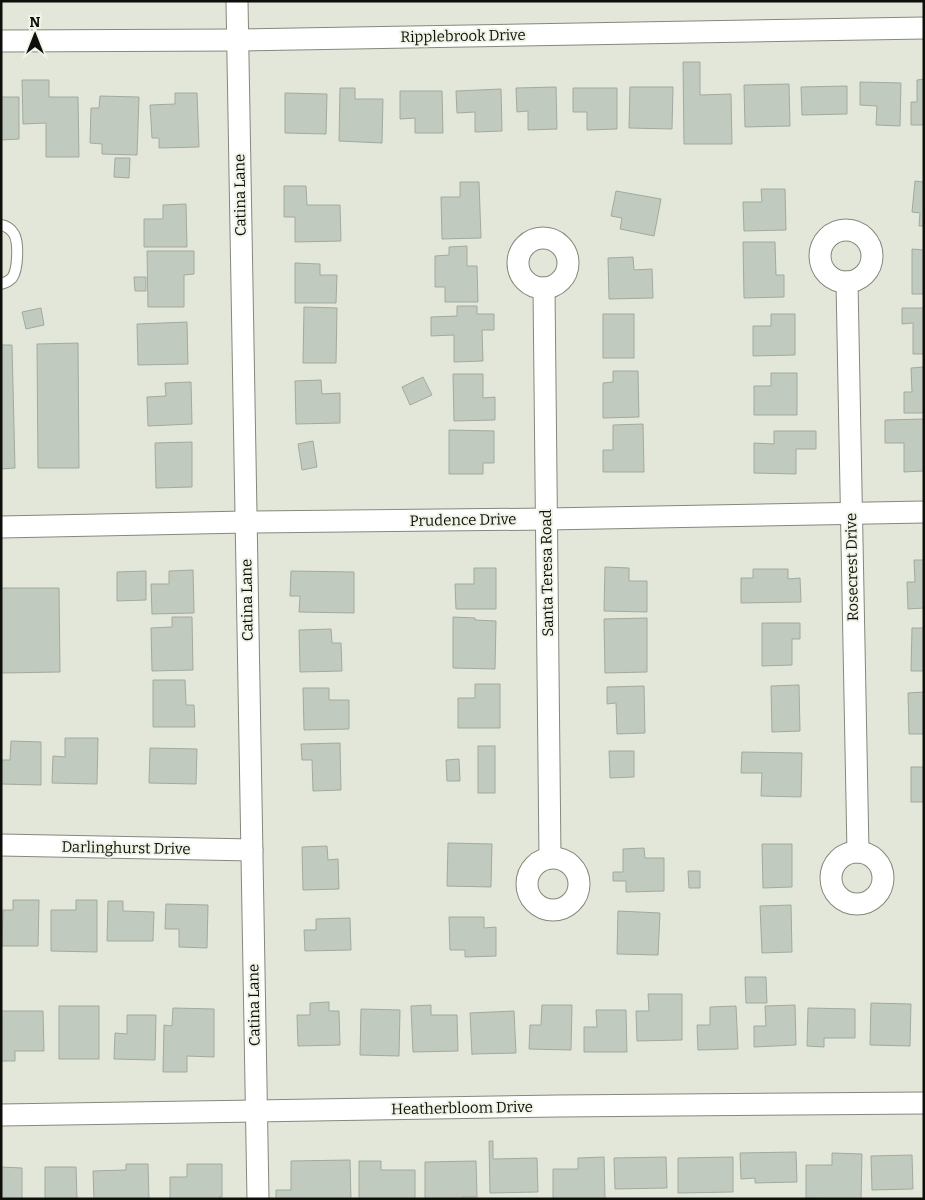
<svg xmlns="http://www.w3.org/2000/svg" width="925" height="1200" font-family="Bitter,serif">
<rect width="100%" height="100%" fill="#e3e7d9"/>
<g fill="#c1cabe" stroke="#a2aa9f">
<polygon points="683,62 700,62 700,95 731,94 732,144 684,144"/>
<polygon points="924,79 924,125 911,125 911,102 917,102 917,80"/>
<polygon points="22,80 49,80 49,97 78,97 79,157 46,157 46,123 23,124"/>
<polygon points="860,82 901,83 900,126 876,125 877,106 860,105"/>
<polygon points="789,84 790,126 745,127 744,85"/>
<polygon points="847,86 847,114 802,115 801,87"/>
<polygon points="556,87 557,129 528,130 528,111 517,112 516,88"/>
<polygon points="630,87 673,87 672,129 629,128"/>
<polygon points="340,88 355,88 355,99 383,99 382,143 339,141"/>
<polygon points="573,88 617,88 617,129 587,130 587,112 573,112"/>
<polygon points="501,89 502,131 475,132 475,112 457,113 456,91"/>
<polygon points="400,91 442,91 443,133 415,133 415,118 400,119"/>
<polygon points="175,93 197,93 199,147 159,148 159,138 152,138 150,105 175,104"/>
<polygon points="285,93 327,94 326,134 285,133"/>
<polygon points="100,96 139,97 137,155 102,154 102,144 90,143 91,108 99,108"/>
<polygon points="1,97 19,97 19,139 1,140"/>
<polygon points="115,158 130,158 129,178 114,177"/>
<polygon points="915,181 924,182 924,226 919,226 920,213 912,212"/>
<polygon points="460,182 479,182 481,238 442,239 441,197 460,197"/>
<polygon points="284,186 306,186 307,205 340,205 341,241 295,242 295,217 284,217"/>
<polygon points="761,189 785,189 786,230 744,231 743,202 762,202"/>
<polygon points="616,191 661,199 654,236 620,229 622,218 611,216"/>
<polygon points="186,204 187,247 144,247 144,219 163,219 163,205"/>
<polygon points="743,242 775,242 776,275 784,275 784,297 744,298"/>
<polygon points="467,246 467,266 477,266 478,302 445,302 445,287 435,287 435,256 449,255 449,247"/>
<polygon points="912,249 924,250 924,294 912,294"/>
<polygon points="147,251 194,251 194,274 184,275 184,307 148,307"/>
<polygon points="633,257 634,270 652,269 653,298 609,299 608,258"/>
<polygon points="295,263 320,264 320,275 337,275 336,303 295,303"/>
<polygon points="134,277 146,277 146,291 135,291"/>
<polygon points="457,306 477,306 477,314 494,314 494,330 482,330 483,361 454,362 454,335 431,336 431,317 457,316"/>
<polygon points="304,307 337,308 336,363 303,363"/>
<polygon points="41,308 44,325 26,329 22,312"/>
<polygon points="902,308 924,308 924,354 913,354 913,323 902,324"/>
<rect x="603" y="314" width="31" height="44"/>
<polygon points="771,314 795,314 795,355 753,356 753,326 771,326"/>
<polygon points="187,322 188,364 138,365 137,324"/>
<polygon points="78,343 79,468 38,468 37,344"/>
<polygon points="1,345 12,345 15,468 1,469"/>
<polygon points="924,367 924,413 904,413 904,392 912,392 911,368"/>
<polygon points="613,371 638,371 639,417 603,418 603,383 613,382"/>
<polygon points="771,373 797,373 797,415 754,415 754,386 771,386"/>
<polygon points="453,374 483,374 483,398 495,397 495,420 454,421"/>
<polygon points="423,377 432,395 410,405 402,387"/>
<polygon points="321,380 322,394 340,393 340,423 296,424 295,381"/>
<polygon points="191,382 192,424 148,426 147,397 166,396 165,383"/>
<polygon points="924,419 924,471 904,472 904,443 885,443 885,420"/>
<polygon points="643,424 644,472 603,472 603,450 613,450 613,425"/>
<polygon points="449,430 494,431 494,463 483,463 483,474 449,474"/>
<polygon points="774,431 816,431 816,449 796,449 796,474 754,473 754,443 774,444"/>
<polygon points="313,441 317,467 302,470 298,444"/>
<polygon points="192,442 192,487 156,488 155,443"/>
<polygon points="914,560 924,560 924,608 908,609 907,582 915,582"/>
<polygon points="605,567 629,568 629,581 647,581 647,612 604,611"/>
<polygon points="474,568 496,568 496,609 456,609 455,584 474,584"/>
<polygon points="753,569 788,569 788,579 800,578 801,602 741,603 741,578 753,578"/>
<polygon points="193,570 194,613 152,614 151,584 169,584 169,571"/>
<polygon points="146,571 146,600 117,601 117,572"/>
<polygon points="291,571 354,572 354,613 299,612 300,596 290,596"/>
<polygon points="1,588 59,588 60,672 1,673"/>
<polygon points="172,617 192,617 193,670 152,671 151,628 172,627"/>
<polygon points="453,617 475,618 475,620 496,621 495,669 453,668"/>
<polygon points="647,618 647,672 605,673 604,619"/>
<polygon points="762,623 800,623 800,639 792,639 792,665 762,666"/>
<polygon points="912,628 924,628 924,671 911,671"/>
<polygon points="331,629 332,643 341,643 342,671 300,672 299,630"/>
<polygon points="153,680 185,680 186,705 194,705 195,727 153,727"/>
<polygon points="475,684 500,684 500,728 458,728 458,698 475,698"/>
<polygon points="799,685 800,731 772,732 771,686"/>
<polygon points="644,686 645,733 617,734 616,703 607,704 607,687"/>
<polygon points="303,688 329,688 329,700 349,700 349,729 304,730"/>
<polygon points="924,692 924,734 909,734 908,693"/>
<polygon points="65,738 98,738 97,784 52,783 53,756 65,757"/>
<polygon points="11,741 41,742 41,785 1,784 1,760 10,760"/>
<polygon points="340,743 341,790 313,791 312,760 302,760 301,744"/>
<rect x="478" y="746" width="17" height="47"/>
<polygon points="150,748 197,749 196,784 149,783"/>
<polygon points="609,751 634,751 634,777 610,778"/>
<polygon points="742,752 802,753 801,797 761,796 762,773 741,773"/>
<polygon points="459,759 460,781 447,781 446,760"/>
<rect x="911" y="767" width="13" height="35"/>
<polygon points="448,843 492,844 491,887 447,886"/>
<polygon points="762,844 792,844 792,887 763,888"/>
<polygon points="327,846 328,860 338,859 339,889 303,890 302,847"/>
<polygon points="644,848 645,858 664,858 664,891 626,892 626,881 613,881 613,872 623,872 623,849"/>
<polygon points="688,871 700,871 700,888 689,888"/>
<polygon points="13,900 39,900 38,946 2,946 3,910 13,910"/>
<polygon points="76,900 97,900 97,952 51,951 51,910 76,910"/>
<polygon points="108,901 123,901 123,911 154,912 153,941 107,941"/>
<polygon points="166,904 208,905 207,948 179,947 179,929 165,929"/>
<polygon points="791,905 792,952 762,953 760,906"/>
<polygon points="618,911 660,913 658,955 617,954"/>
<polygon points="449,917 484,917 484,928 496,927 496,956 465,957 465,950 450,950"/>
<polygon points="350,918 351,950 305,951 304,930 316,930 316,919"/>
<polygon points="745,977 766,977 767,1003 746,1003"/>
<polygon points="648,994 682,994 682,1040 637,1041 636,1011 649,1011"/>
<polygon points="329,1002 329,1011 339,1011 340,1045 298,1046 297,1015 310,1015 310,1003"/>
<polygon points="871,1003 911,1004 910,1046 870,1045"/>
<polygon points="431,1005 431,1015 457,1015 458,1051 413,1052 411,1006"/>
<polygon points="542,1005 572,1005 571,1050 529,1049 530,1025 541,1025"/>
<polygon points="795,1005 796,1045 754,1047 754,1026 766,1026 765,1006"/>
<rect x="59" y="1006" width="40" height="53"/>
<polygon points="736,1006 738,1049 698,1050 697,1025 710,1025 710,1007"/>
<polygon points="173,1008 214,1009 214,1057 187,1056 187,1072 163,1072 164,1025 172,1026"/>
<polygon points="808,1008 855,1009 855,1038 824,1038 824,1047 807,1046"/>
<polygon points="361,1009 400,1010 399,1056 360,1055"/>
<polygon points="596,1010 626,1010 627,1052 584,1052 584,1027 597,1027"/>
<polygon points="1,1011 43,1011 44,1051 15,1051 15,1061 1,1061"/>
<polygon points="514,1011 516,1053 473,1054 472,1055 470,1013"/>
<polygon points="127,1015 156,1015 155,1060 114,1059 115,1033 127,1034"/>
<polygon points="489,1141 493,1141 493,1159 537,1158 538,1192 490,1193"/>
<polygon points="796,1152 797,1182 755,1183 755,1178 741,1179 740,1153"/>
<polygon points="832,1153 862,1154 861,1199 806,1198 806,1165 832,1165"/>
<polygon points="912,1155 913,1189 872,1190 871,1156"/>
<polygon points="604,1157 605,1199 553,1199 553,1169 578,1169 578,1158"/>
<polygon points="666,1157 667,1188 615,1189 614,1158"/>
<polygon points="733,1157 733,1192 678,1193 678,1158"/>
<polygon points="350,1160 351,1199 276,1199 276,1190 291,1190 291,1161"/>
<polygon points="359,1161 381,1161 381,1170 415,1170 415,1199 359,1199"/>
<polygon points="476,1161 477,1197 462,1197 462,1199 425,1199 425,1162"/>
<polygon points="126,1164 148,1164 149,1199 94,1199 93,1171 126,1170"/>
<polygon points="187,1164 222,1164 222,1197 219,1197 219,1199 170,1199 170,1177 187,1177"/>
<polygon points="1,1167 22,1168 22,1199 1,1199"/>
<polygon points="45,1167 76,1167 77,1199 45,1199"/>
</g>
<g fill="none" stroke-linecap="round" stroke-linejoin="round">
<g stroke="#85887c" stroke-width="12">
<path id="lane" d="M 1,225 C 6,226 11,229 14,234 C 19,243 18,270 12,278 C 9,281 5,283 1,284"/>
</g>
<g stroke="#85887c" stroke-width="23">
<g id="street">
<polyline points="237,1 258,1199"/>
<polyline points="1,41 238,40 924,28"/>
<circle cx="846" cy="256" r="26"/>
<circle cx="543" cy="263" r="25"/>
<polyline points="847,282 858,852"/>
<polyline points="544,288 550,858"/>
<polyline points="1,527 246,522 547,519 924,512"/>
<polyline points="1,845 252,850"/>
<circle cx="857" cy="878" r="26"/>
<circle cx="553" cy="884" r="26"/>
<polyline points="1,1115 559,1106 924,1103"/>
</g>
</g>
<use href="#lane" stroke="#fff" stroke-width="10"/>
<use href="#street" stroke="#fff" stroke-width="21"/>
</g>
<g text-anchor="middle" stroke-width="4" stroke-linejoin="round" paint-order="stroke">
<g font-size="15" fill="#0e0f0b" stroke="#f0f4e6">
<text transform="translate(463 36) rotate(-1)" y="5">Ripplebrook Drive</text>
<text transform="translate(240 195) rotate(-91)" y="5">Catina Lane</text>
<text transform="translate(463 520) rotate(-1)" y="5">Prudence Drive</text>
<text transform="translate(852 567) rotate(-91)" y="5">Rosecrest Drive</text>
<text transform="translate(547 573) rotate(-91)" y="5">Santa Teresa Road</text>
<text transform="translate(247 600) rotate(-91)" y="5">Catina Lane</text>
<text transform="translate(126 848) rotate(1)" y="5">Darlinghurst Drive</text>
<text transform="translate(254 1005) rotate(-91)" y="5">Catina Lane</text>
<text transform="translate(462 1108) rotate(-1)" y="5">Heatherbloom Drive</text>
</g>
</g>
<rect width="925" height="1200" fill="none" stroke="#0e0f0b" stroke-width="5"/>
<g transform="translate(35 35)" stroke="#f0f4e6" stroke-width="4" paint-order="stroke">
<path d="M0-4L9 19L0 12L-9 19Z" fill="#0e0f0b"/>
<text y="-8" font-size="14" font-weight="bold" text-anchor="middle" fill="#0e0f0b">N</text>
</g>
</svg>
